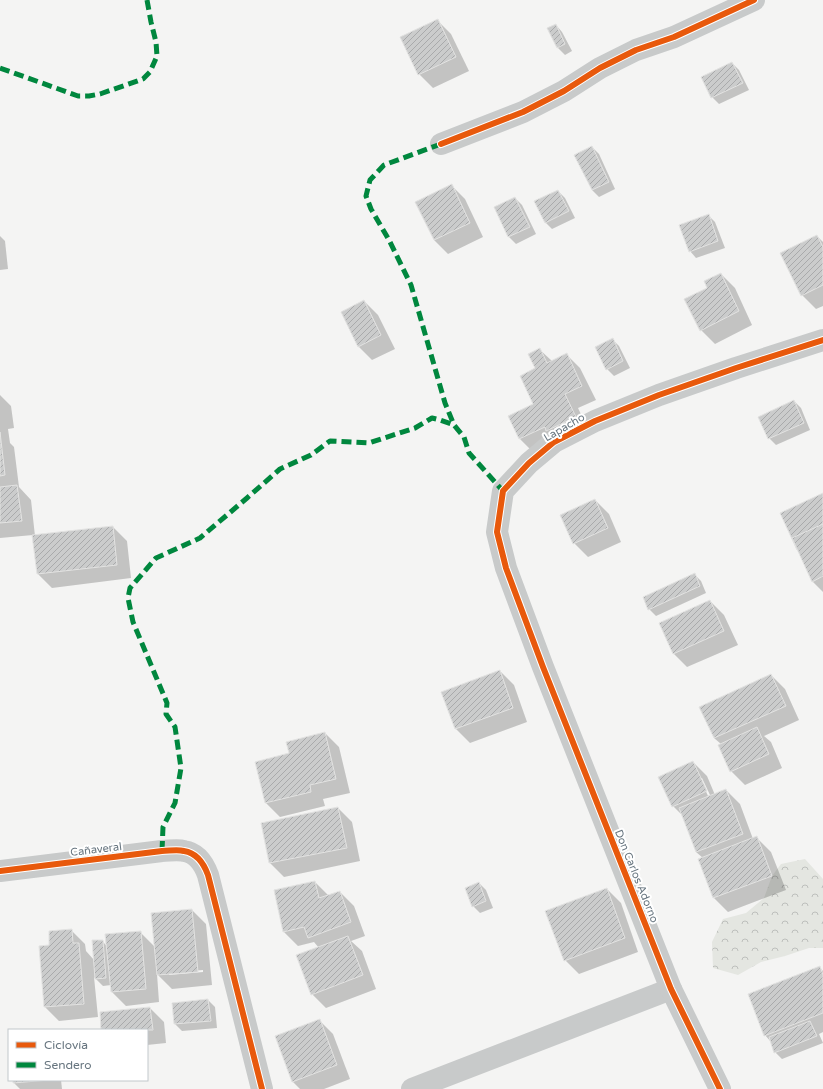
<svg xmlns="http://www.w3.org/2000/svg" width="823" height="1089" font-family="'Varela Round',sans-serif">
<defs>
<pattern id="forest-crowns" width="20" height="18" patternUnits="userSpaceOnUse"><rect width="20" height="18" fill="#e4e6e1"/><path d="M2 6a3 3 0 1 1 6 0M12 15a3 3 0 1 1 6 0" fill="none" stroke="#bdbfbc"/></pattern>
<pattern id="building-hatch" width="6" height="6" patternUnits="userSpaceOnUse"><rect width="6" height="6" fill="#cbcccc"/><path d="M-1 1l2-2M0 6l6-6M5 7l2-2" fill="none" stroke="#a9aaab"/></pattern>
</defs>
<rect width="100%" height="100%" fill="#f4f4f3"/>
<polygon fill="url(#forest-crowns)" points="805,859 823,879 823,948 809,948 785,956 761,962 738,975 713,968 712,942 723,919 746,913 764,898 772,876 781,864"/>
<g fill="#0003" fill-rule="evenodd">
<polygon points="437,20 451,34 469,71 433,88 419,74"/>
<polygon points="556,25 562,32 572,51 565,55 558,48"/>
<polygon points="732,63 739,70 749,90 719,104 712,97"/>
<polygon points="592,147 599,154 615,189 599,197 592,190"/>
<polygon points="451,185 465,199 483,237 448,254 434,240"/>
<polygon points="558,191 565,198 575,218 552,229 545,222"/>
<polygon points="515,198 522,205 536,234 516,244 509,237 495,207"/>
<polygon points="708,215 715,222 725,248 696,258 690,251"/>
<polygon points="0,236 5,241 8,269 0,270"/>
<polygon points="817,236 823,242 823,306 816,309 802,295"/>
<polygon points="721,274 735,288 752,325 715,344 701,330 708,288"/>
<polygon points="364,301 378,315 395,349 372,360 358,346"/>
<polygon points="612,339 619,346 630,368 614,376 607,369"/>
<polygon points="539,349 552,361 566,354 580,368 596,400 578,408 589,431 534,453 520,439 509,417 535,404 537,369"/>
<polygon points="0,395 11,406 14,428 8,429 10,443 14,447 19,487 31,500 35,536 113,527 127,541 131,578 52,588 38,574 33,535 0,538"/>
<polygon points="794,401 801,408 810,430 776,445 769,438"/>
<polygon points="823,494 823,592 812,581"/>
<polygon points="595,500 609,514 621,542 588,557 574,543"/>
<polygon points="694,574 701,581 706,593 656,616 649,609"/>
<polygon points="710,601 724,615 738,645 687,667 673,653"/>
<polygon points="500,671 514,685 527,722 470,743 456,729 443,693"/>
<polygon points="771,675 785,689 799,720 764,736 771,742 782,768 745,785 731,771 721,744 714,738"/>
<polygon points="325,733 339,747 350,793 323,799 325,806 280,817 266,803 256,762 290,754"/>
<path d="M 693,762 L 707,776 L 715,795 L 726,790 L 740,804 L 753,839 L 757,838 L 771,852 L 786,890 L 728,912 L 714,898 L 700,859 L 703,858 L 696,852 L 684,817 L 673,806 ZM 700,778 L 702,778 L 710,795 L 708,796 Z"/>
<polygon points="338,808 352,822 360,861 284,877 270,863 262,824"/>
<polygon points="315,882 329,896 340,892 354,906 365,936 351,941 362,951 376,989 326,1008 312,994 319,948 314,942 298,946 284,932 275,891"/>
<polygon points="479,883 486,890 493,908 480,913 473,906"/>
<polygon points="607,889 621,903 638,952 579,974 565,960"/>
<path d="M 192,910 L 206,924 L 212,985 L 172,989 L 157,974 L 159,1002 L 126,1006 L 112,992 L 111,985 L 103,986 L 94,977 L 98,1017 L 59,1021 L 45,1007 L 40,947 L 51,946 L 71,930 L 85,944 L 86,951 L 94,960 L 102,941 L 107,946 L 140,932 L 155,947 ZM 203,970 L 203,972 L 169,975 L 169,973 Z"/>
<polygon points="820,968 823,971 823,1032 819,1034 823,1043 782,1059 775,1052 771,1042 765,1035"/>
<polygon points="208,1000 215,1007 217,1028 182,1031 175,1024"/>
<polygon points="150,1008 164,1022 166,1043 147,1045 147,1030 102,1030"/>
<polygon points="319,1020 333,1034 350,1079 324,1089 300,1089 293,1082"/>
<polygon points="14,1080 61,1080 62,1089 20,1089 14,1083"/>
</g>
<g fill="url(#building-hatch)" stroke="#e3e3e2">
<polygon points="438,19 456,57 418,75 400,37"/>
<polygon points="556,24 565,44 557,48 547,28"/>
<polygon points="732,62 743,83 711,98 701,77"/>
<polygon points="592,146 609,182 592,190 574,155"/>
<polygon points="452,184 470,223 434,240 415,202"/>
<polygon points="558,190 569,211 545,223 534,201"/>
<polygon points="515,197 530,227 508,237 494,207"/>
<polygon points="709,214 718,241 689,252 679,225"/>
<polygon points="817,235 823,247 823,285 801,296 780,253"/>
<polygon points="721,273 739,311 700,331 684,299 707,288 704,281"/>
<polygon points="364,300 381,335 358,347 341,312"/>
<polygon points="613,338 623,361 606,370 595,347"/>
<polygon points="540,348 547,363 567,353 582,386 565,394 576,417 546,431 545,427 519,439 508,416 533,404 520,376 535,368 528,354"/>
<polygon points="794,400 804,423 768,439 758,417"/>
<polygon points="0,432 5,475 0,476"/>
<polygon points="17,485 22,521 0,523 0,487"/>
<polygon points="823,493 823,538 797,550 780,513"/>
<polygon points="595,499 608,528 573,544 560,515"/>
<polygon points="823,524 823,576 812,582 792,538"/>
<polygon points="113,526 117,565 37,574 32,535"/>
<polygon points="695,573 700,586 648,610 643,597"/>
<polygon points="710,600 724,631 673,654 659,623"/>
<polygon points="500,670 513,708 455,729 441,692"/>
<polygon points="771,674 786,706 714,738 699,707"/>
<polygon points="757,727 769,754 730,772 718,745"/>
<polygon points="325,732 336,779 310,785 311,792 265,803 255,762 289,753 286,742"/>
<polygon points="693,761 707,791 672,807 658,777"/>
<polygon points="726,789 743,834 696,852 679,808"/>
<polygon points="338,807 347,848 269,863 261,823"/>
<polygon points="757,836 772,876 713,898 698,859"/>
<polygon points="315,881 319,898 340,891 351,922 308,938 304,927 283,932 274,890"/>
<polygon points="479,882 486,901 472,907 465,888"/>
<polygon points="607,888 625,938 564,961 545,911"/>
<polygon points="192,909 198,972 157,975 151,913"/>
<polygon points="72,929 73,943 79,943 84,1004 44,1007 39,946 49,945 49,931"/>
<polygon points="141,931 146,989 111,992 105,934"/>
<polygon points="348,936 363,975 311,995 296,955"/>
<polygon points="92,940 103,940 106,978 95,979"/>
<polygon points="820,966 823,975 823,1013 764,1036 748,994"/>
<polygon points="208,999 211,1021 174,1024 172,1003"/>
<polygon points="150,1007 153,1030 101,1030 100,1012"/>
<polygon points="320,1019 337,1065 292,1082 275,1036"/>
<polygon points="810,1021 817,1036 774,1053 769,1037"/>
<polygon points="13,1080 49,1080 13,1083"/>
</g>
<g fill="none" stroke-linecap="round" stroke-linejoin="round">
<g stroke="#c8caca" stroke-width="22">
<polyline points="441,144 523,112 564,91 600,68 636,50 674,37 754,0"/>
<path d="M 0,871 L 162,851 C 169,851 177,849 184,851 C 197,853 204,864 208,875 L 262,1089"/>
<polyline points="412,1089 671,989"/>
<polyline points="720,1089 671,989 543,667 506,568 497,532 503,491 529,463 554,442 595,421 659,395 736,368 823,340"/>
</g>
<g stroke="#00873e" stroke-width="5" stroke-dasharray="10 5" stroke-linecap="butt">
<polyline points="0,68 78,96 89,96 100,94 143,79 150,72 157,56 156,42 151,22 147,0"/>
<polyline points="441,144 384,165 370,180 366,196 371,209 389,240 411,285 445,403 454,425 464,437 469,453 503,491"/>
<polyline points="162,851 163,827 175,803 181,768 175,727 166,714 167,703 133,622 128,598 130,588 156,558 200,538 247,498 280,469 311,455 330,441 369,443 415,428 432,418 440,420 454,425"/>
</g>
<g stroke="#fff" stroke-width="8">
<g id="cycleway">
<polyline points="441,144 523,112 564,91 600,68 636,50 674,37 754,0"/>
<path d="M 0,871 L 162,851 C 169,851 177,849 184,851 C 197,853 204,864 208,875 L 262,1089"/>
<polyline points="720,1089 671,989 543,667 506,568 497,532 503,491 529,463 554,442 595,421 659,395 736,368 823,340"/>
</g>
</g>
<use href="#cycleway" stroke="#e8590c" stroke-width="6"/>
</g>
<g text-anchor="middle" stroke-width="4" stroke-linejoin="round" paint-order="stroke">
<g font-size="11" fill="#67757f" stroke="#fff">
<text transform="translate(564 427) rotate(-30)" y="4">Lapacho</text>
<text transform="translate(96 849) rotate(-7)" y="4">Cañaveral</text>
<text transform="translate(637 876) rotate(68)" y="4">Don Carlos Adorno</text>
</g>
</g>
<rect x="8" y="1029" width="140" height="52" fill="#ffffff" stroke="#c2c8cc"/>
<rect x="16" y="1042" width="20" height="6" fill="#e8590c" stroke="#c2c8cc"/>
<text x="44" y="1049" font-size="12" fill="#67757f">Ciclovía</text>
<rect x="16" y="1062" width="20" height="6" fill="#00873e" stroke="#c2c8cc"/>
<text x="44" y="1069" font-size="12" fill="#67757f">Sendero</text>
</svg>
